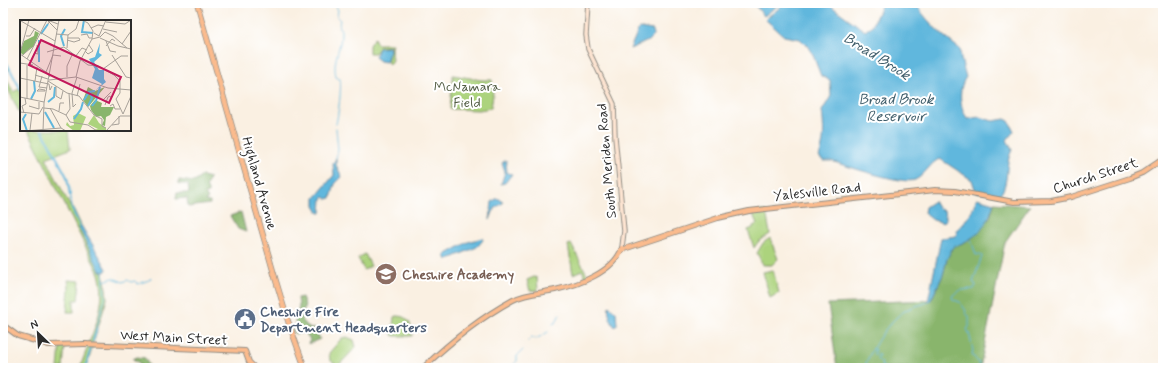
<svg xmlns="http://www.w3.org/2000/svg" width="1166" height="371" font-family="Mynerve,sans-serif">
<rect width="100%" height="100%" fill="#fff"/>
<filter id="ink" filterUnits="userSpaceOnUse"><feTurbulence type="fractalNoise" baseFrequency=".025" numOctaves="2"/><feDisplacementMap in="SourceGraphic" scale="8" xChannelSelector="R" yChannelSelector="G"/><feConvolveMatrix kernelMatrix="1 2 1 2 8 2 1 2 1" color-interpolation-filters="sRGB"/></filter>
<filter id="wash" filterUnits="userSpaceOnUse"><feTurbulence type="fractalNoise" baseFrequency=".012" numOctaves="4" result="noise"/><feDisplacementMap in="SourceGraphic" scale="16" xChannelSelector="R" yChannelSelector="G"/><feGaussianBlur stdDeviation="0.9" result="paint"/><feColorMatrix in="noise" values="0 0 0 0 0 0 0 0 0 0 0 0 0 0 0 0 0 1.4 0 .05"/><feComposite in="paint" operator="in"/></filter>
<g filter="url(#wash)">
<rect width="100%" height="100%" fill="#faf0e2"/>
<g fill="#acd37d" stroke="#6c7f54">
<polygon points="374,38 377,44 393,44 391,53 392,60 389,65 387,61 391,46 380,47 375,53 369,53 369,45"/>
<polygon points="3,56 10,69 4,73 13,92 19,89 21,94 21,116 3,79"/>
<polygon points="453,75 481,80 492,80 493,95 491,108 479,110 450,109"/>
<path d="M 28,130 L 68,130 L 70,149 L 46,158 L 71,208 L 73,208 L 102,270 L 106,285 L 107,299 L 93,343 L 89,343 C 98,320 106,299 99,274 Z"/>
<polygon points="759,211 766,211 770,234 758,242 754,248 748,230 753,228 753,226 757,224 752,212"/>
<polygon points="770,238 778,259 772,265 763,265 757,253 763,243"/>
<polygon points="571,244 588,276 585,277 582,270 573,274 568,245"/>
<polygon points="365,254 371,266 364,270 358,258"/>
<polygon points="773,270 779,293 770,298 763,272"/>
<polygon points="534,277 537,278 538,290 530,291 527,280"/>
<polygon points="68,280 80,281 78,300 74,300 74,312 67,312 69,287"/>
<path d="M 397,316 C 409,316 412,325 412,336 L 394,336 L 392,335 L 394,317 Z"/>
<polygon points="347,337 354,340 356,347 338,366 330,360 329,353 342,338"/>
<polygon points="65,346 63,368 58,368 60,347"/>
<polygon points="88,346 93,346 86,368 82,368 80,367"/>
</g>
<g fill="#89b56c" stroke="#5a704c">
<polygon points="202,176 210,178 206,186 209,193 205,194 208,199 205,201 210,202 210,204 188,207 187,198 176,199 177,193 189,193 188,184 179,184 179,180 194,182"/>
<polygon points="994,203 1030,206 1005,242 980,368 837,368 828,304 931,300 943,275 947,259 953,246 969,241 990,218"/>
<polygon points="241,212 246,232 238,229 230,216"/>
<polygon points="302,297 305,305 301,319 310,329 315,328 320,339 308,344 310,340 305,332 295,334 291,327 296,325 295,321 299,307 298,298"/>
<polygon points="137,357 145,358 150,368 139,368 140,363 133,359"/>
</g>
<g fill="#60b7dd" stroke="#467184">
<polygon points="753,3 781,3 764,16"/>
<path d="M 786,3 L 827,3 L 865,31 L 872,26 L 882,4 L 895,3 L 918,7 C 929,24 944,37 960,49 L 961,59 L 966,77 C 958,88 959,108 968,119 L 979,117 L 993,121 L 1005,119 L 1009,121 L 1014,131 L 1007,140 L 1012,150 C 1004,164 1010,182 1000,195 L 976,192 L 972,180 L 940,159 C 930,162 926,175 915,180 C 902,185 847,166 831,161 L 824,161 L 819,157 C 825,140 824,128 822,111 L 831,96 L 830,80 L 821,76 L 811,50 L 800,39 L 784,36 L 765,19 Z"/>
<polygon points="639,28 653,30 654,35 648,41 630,49"/>
<polygon points="389,47 390,50 386,62 380,61 375,57 379,48"/>
<polygon points="336,158 336,165 342,177 335,184 331,198 327,199 324,197 322,199 321,213 319,213 315,206 315,198 334,175 333,164"/>
<polygon points="506,160 507,173 512,174 505,183 501,184 505,172 502,163"/>
<path d="M 977,198 L 994,203 C 987,228 977,238 953,247 L 947,259 L 943,275 L 931,300 L 928,301 L 941,238 L 956,236 L 957,230 L 970,215 Z"/>
<polygon points="496,199 500,199 503,203 494,209 490,220 492,202"/>
<polygon points="934,201 938,208 944,211 946,219 944,223 933,220 924,213 925,207"/>
<polygon points="82,227 107,269 105,272 100,271 79,228"/>
<polygon points="482,238 483,240 477,247 447,260 445,255 468,242"/>
<path d="M 609,306 L 616,312 L 617,325 L 615,327 C 611,323 607,311 609,306 Z"/>
</g>
<g fill="none" stroke-linecap="round" stroke-linejoin="round">
<g stroke="#60b7dd" stroke-width="1">
<path d="M 334,3 L 338,10 L 337,17 L 340,20 C 338,26 341,28 341,32 C 342,48 332,58 336,77 L 340,79 C 342,86 338,117 336,124"/>
<polyline points="336,158 338,149 336,128"/>
<path d="M 971,240 L 976,255 L 979,254 L 982,256 L 973,282 L 976,285 L 974,289 L 961,290 L 953,295 L 952,298 L 954,300 L 960,302 L 966,311 L 965,313 L 969,316 L 969,327 L 967,329 C 971,337 971,343 973,351 L 972,355 L 979,363 L 979,368"/>
<polyline points="104,281 113,278 123,282 127,280 131,282 135,281 138,284 149,280 151,278"/>
<polyline points="553,324 556,322 560,314"/>
<polyline points="97,327 105,298 103,272"/>
<polyline points="528,341 531,337 536,339 548,332"/>
<polyline points="873,348 875,350 874,355 879,355 877,359 882,363 881,366 885,368"/>
<polyline points="505,368 507,366 512,366 517,361 517,356 523,350"/>
<path d="M 864,368 C 872,347 889,318 910,308 C 916,305 925,305 930,300"/>
</g>
<g stroke="#60b7dd" stroke-width="2">
<polyline points="3,56 21,90"/>
<polyline points="42,130 67,177 72,209 82,230"/>
<polyline points="93,341 97,327"/>
<polyline points="85,368 91,348"/>
</g>
</g>
</g>
<g filter="url(#ink)">
<g fill="none" stroke-linecap="round" stroke-linejoin="round">
<g stroke="#928e86" stroke-width="5.5">
<polyline id="secondary" points="588,3 586,35 588,49 614,104 615,137 624,231 622,247"/>
</g>
<g stroke="#928e86" stroke-width="6">
<g id="primary">
<polyline points="621,250 718,218 749,211 935,190 955,191 1014,202 1051,201 1071,197 1130,178 1142,173 1163,159"/>
<polyline points="3,325 18,336 49,345 86,344"/>
<polyline points="84,344 245,351 249,362 255,368"/>
<path d="M 423,368 C 450,342 480,318 513,300 C 526,293 541,293 555,290 C 578,285 614,272 622,248"/>
</g>
</g>
<g stroke="#928e86" stroke-width="6">
<polyline id="trunk" points="197,3 276,281 288,321 305,368"/>
</g>
<use href="#secondary" stroke="#fde4d1" stroke-width="3.5"/>
<use href="#primary" stroke="#fbbb8d" stroke-width="4"/>
<use href="#trunk" stroke="#fbbb8d" stroke-width="4.5"/>
</g>
</g>
<defs>
<g id="school-disc" transform="scale(1.15)"><circle r="9.5" fill="#8d6e63" stroke="#fff"/><path d="M0-5L7-2L0 1L-7-2ZM-4 1L0 2.5L4 1V4Q0 6-4 4Z" fill="#fff"/></g>
<g id="civic-disc" transform="scale(1.15)"><circle r="9.5" fill="#5c6f8a" stroke="#fff"/><path d="M-.6-6.5H3V-4.5H.6V-3L4-1V1h2V6H-6V1h2V-1L-.6-3ZM-1.2 2.5V6h2.4V2.5Z" fill="#fff"/></g>
</defs>
<g fill-rule="evenodd">
<use href="#school-disc" x="386" y="274"/>
<use href="#civic-disc" x="245" y="319"/>
</g>
<g text-anchor="middle" stroke-width="4" stroke-linejoin="round" paint-order="stroke">
<g font-size="14" fill="#525d44" stroke="#fff">
<text x="467" y="91">McNamara<tspan x="467" dy="16">Field</tspan></text>
</g>
<g font-size="14" fill="#2b2b2b" stroke="#fff">
<text transform="translate(606 161) rotate(-95)" y="5">South Meriden Road</text>
<text transform="translate(1095 175) rotate(-18)" y="5">Church Street</text>
<text transform="translate(260 183) rotate(74)" y="5">Highland Avenue</text>
<text transform="translate(817 191) rotate(-6)" y="5">Yalesville Road</text>
<text transform="translate(174 337) rotate(3)" y="5">West Main Street</text>
</g>
<g font-size="14" font-weight="bold" fill="#785e54" stroke="#fff" text-anchor="start">
<text x="402" y="279">Cheshire Academy</text>
</g>
<g font-size="14" font-weight="bold" fill="#4e5e75" stroke="#fff" text-anchor="start">
<text x="260" y="316">Cheshire Fire<tspan x="260" dy="16">Department Headquarters</tspan></text>
</g>
<g font-size="15" font-style="italic" fill="#3e5c69" stroke="#fff">
<text transform="translate(877 56) rotate(32)" y="5">Broad Brook</text>
<text x="896" y="104">Broad Brook<tspan x="896" dy="17">Reservoir</tspan></text>
</g>
</g>
<g transform="translate(20 20)">
<rect width="111" height="111" fill="#faf0e2"/>
<path d="M 58,93 L 66,97 L 60,111 L 54,111 L 46,105 L 47,102 L 50,106 L 54,105 L 53,96 ZM 74,95 L 79,103 L 86,108 L 86,111 L 67,111 L 78,109 L 68,104 Z" fill="#acd37d"/>
<path d="M 15,11 L 19,13 L 14,26 L 3,35 L 0,32 L 4,21 L 14,16 ZM 68,67 L 75,71 L 85,67 L 68,87 L 63,80 ZM 75,80 L 82,83 L 81,87 L 94,87 L 90,95 L 86,97 L 85,106 L 82,105 L 84,100 L 81,96 L 76,97 L 71,90 L 70,86 Z" fill="#89b56c"/>
<path d="M 80,23 L 79,33 L 82,35 L 74,42 L 79,50 L 84,50 L 84,59 L 86,62 L 75,71 L 82,64 L 72,58 L 75,49 L 69,39 L 75,37 Z" fill="#60b7dd"/>
<path fill="none" stroke="#60b7dd" stroke-width="2" d="M 64,0 L 62,12 L 73,13M 21,14 L 28,4M 19,20 L 19,42M 44,26 L 41,16 L 45,9M 11,79 L 15,71 L 14,61M 64,80 L 69,72 L 75,71M 28,82 L 34,77 L 35,67M 68,86 L 72,78 L 70,73M 72,86 L 76,81 L 80,67M 25,92 L 34,108M 6,94 L 3,99 L 7,111M 54,99 L 61,89 L 63,82"/>
<path fill="none" stroke="#a7a199" stroke-width="1" d="M 27,0 L 37,10M 62,0 L 68,3 L 73,11 L 72,19M 1,1 L 35,21M 86,2 L 105,4 L 111,0M 28,4 L 30,1 L 38,4M 71,8 L 78,5 L 84,6M 83,9 L 97,12M 74,13 L 79,16 L 86,0M 36,14 L 48,15M 61,15 L 67,14 L 69,18 L 72,18M 6,16 L 10,16 L 15,8M 80,18 L 98,26 L 111,29M 47,20 L 54,22 L 60,20 L 59,18 L 48,18M 86,21 L 90,31 L 96,32M 102,24 L 111,11M 86,26 L 92,19 L 95,21M 47,28 L 48,15 L 56,9 L 59,0M 65,31 L 68,34 L 73,31 L 69,25M 27,32 L 44,27 L 68,45 L 78,46 L 94,55 L 100,61 L 100,73 L 96,79 L 103,94M 0,33 L 9,0M 14,33 L 18,34 L 17,25M 0,34 L 26,52 L 30,57M 92,35 L 106,57 L 111,58M 2,36 L 11,27M 55,37 L 62,28 L 67,30M 7,39 L 27,0M 0,43 L 13,45M 7,45 L 7,79M 83,49 L 101,36 L 108,36M 26,52 L 33,35 L 41,36M 15,55 L 28,59M 22,56 L 19,67 L 27,68M 47,57 L 47,46 L 52,35M 56,57 L 88,68 L 111,70M 0,58 L 29,64 L 30,70 L 32,66M 29,60 L 56,57 L 60,41 L 72,19 L 80,17 L 85,12 L 93,16 L 107,28M 15,61 L 17,47M 28,61 L 47,73 L 59,76 L 74,95 L 82,99 L 82,106 L 86,108M 36,66 L 36,76 L 41,79 L 43,71M 19,69 L 25,70 L 25,71 L 17,71 ZM 49,73 L 50,89 L 46,95 L 50,102M 52,73 L 53,87 L 56,84M 52,73 L 57,57M 57,76 L 60,64M 0,77 L 24,82M 82,81 L 91,72M 85,85 L 88,77 L 90,76 L 91,78M 9,86 L 19,89 L 19,82M 90,86 L 93,84 L 95,89 L 100,89M 24,88 L 33,89 L 46,95M 30,88 L 41,108M 39,91 L 40,83 L 44,83M 0,92 L 19,94 L 23,87M 4,93 L 2,86 L 6,84 L 5,78M 103,94 L 111,76M 50,102 L 68,105 L 77,111M 92,105 L 99,104 L 99,96M 10,110 L 12,93M 4,111 L 41,108 L 46,111M 23,111 L 24,83 L 39,0M 86,111 L 100,96 L 111,96"/>
<path fill="#c2185b" fill-opacity="0.15" stroke="#c2185b" stroke-width="2" d="M 21,20 L 101,57 L 89,83 L 9,45 Z"/>
<rect width="111" height="111" fill="none" stroke="#2b2b2b" stroke-width="2"/>
</g>
<rect width="1166" height="371" fill="none" stroke="#fff" stroke-width="16"/>
<g transform="translate(38 333) rotate(335)" stroke="#ffffff" stroke-width="3" paint-order="stroke">
<path d="M0-3L7 15L0 10L-7 15Z" fill="#2b2b2b"/>
<text y="-6" font-size="11" font-weight="bold" text-anchor="middle" fill="#2b2b2b">N</text>
</g>
</svg>
